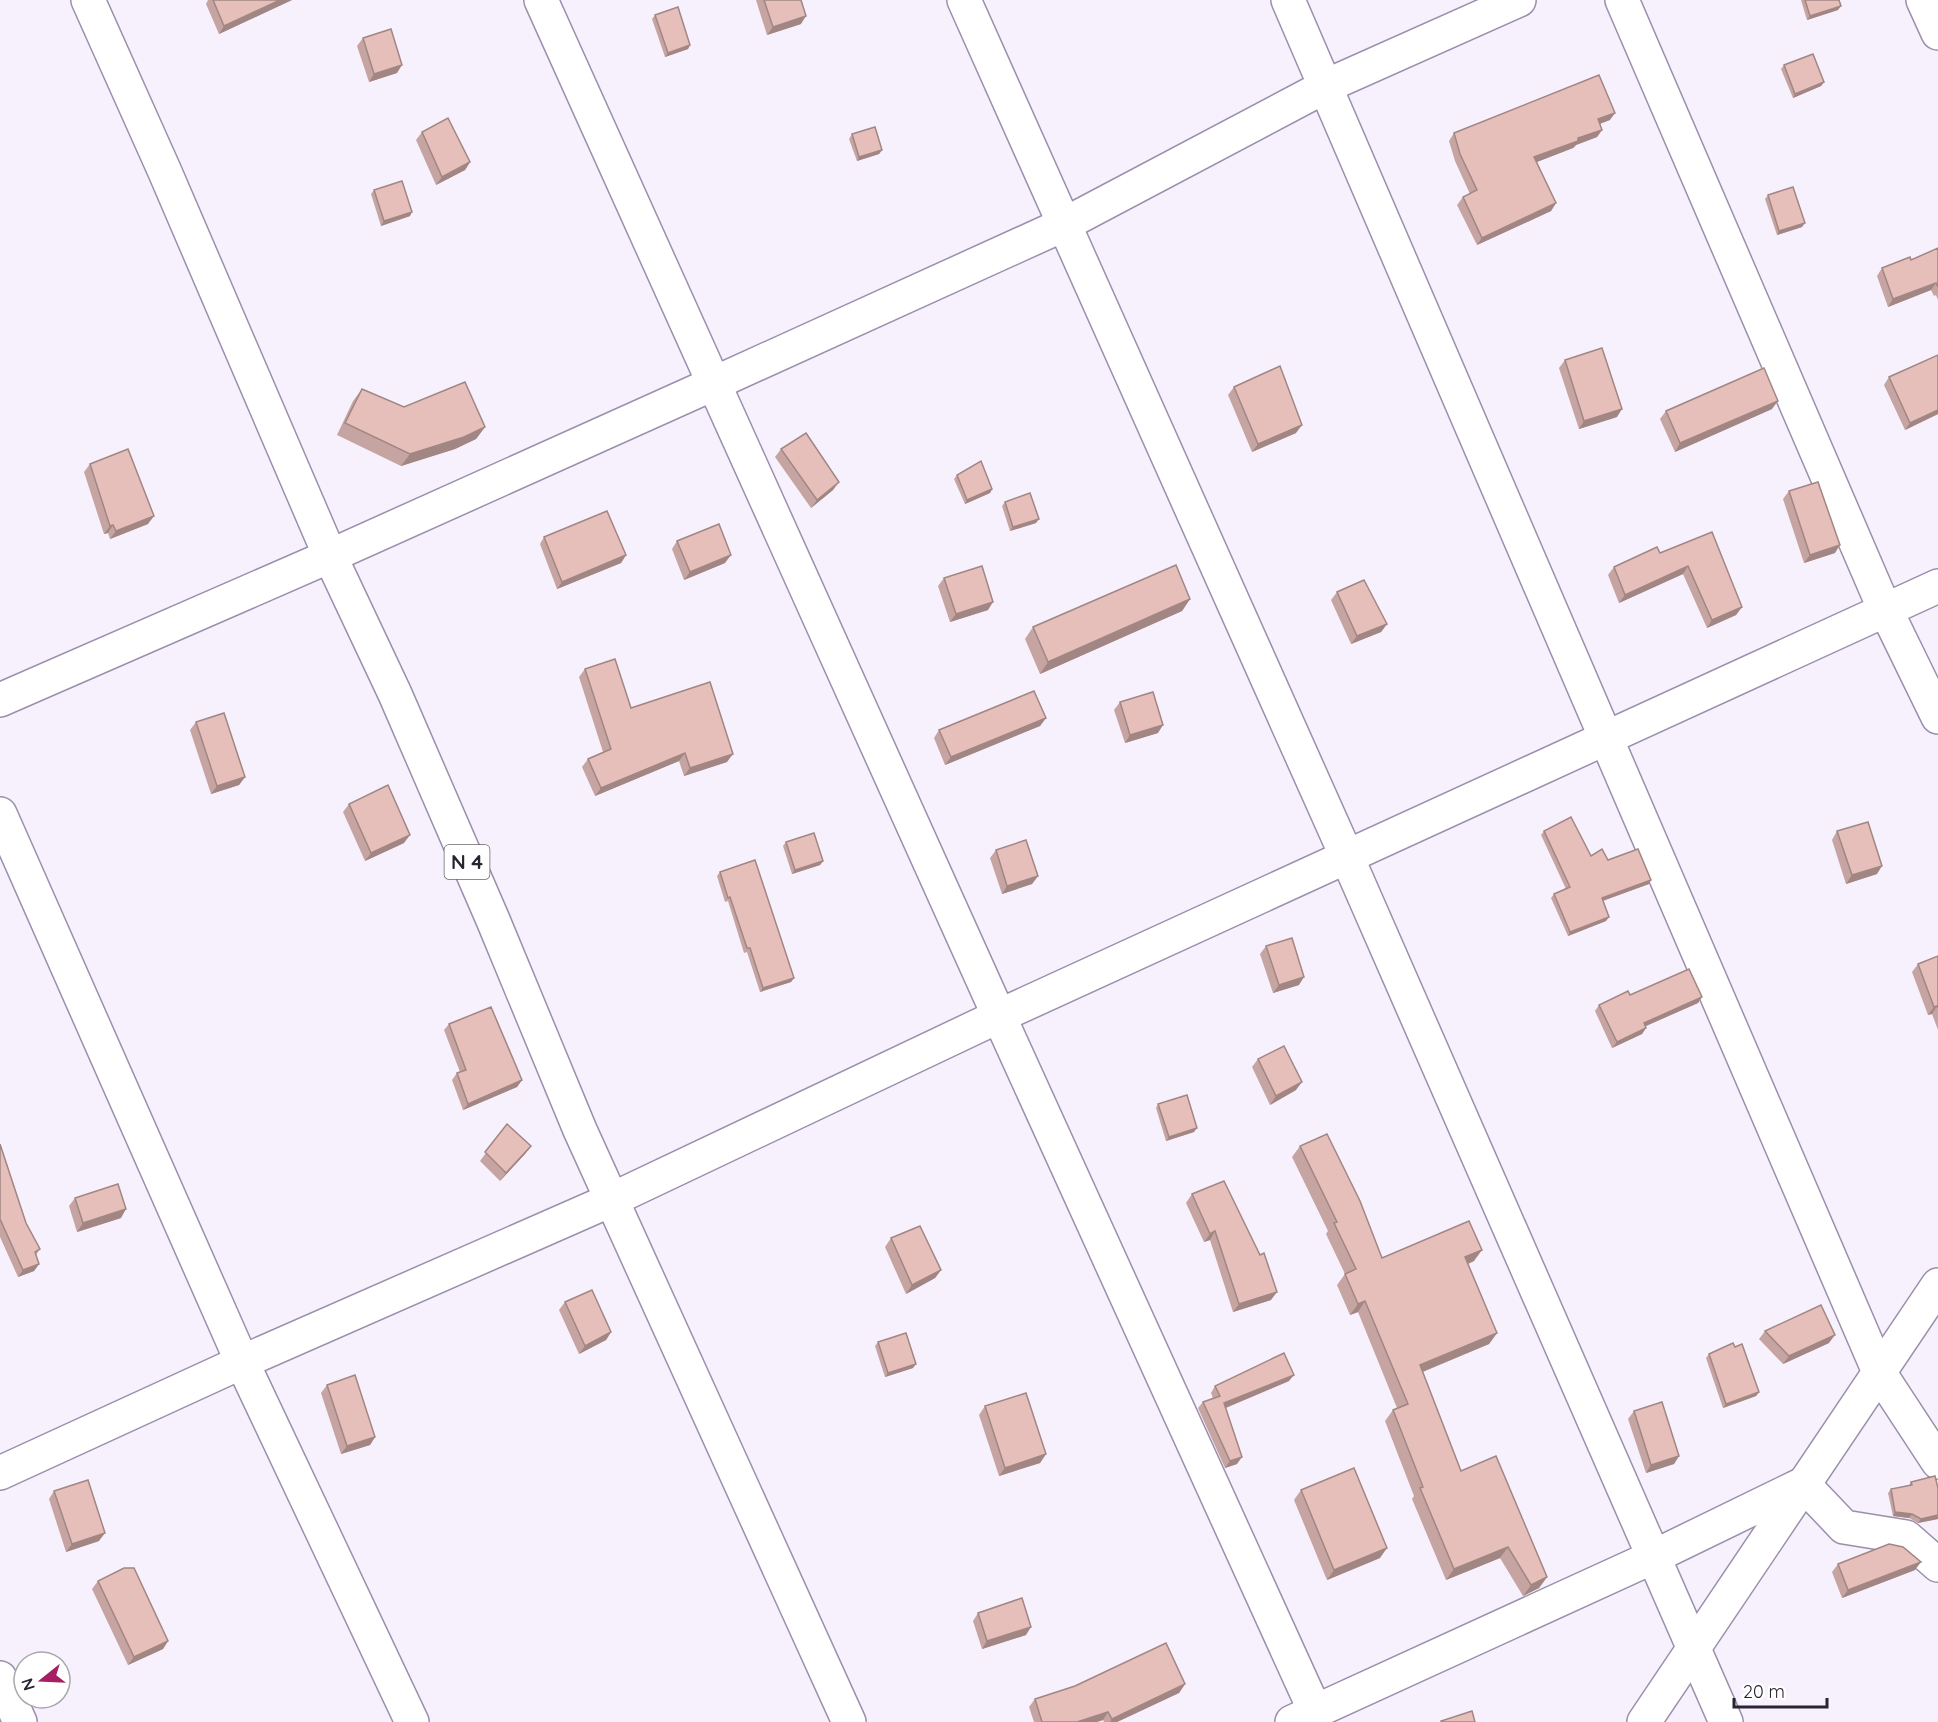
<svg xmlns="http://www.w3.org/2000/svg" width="1938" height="1722" font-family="Quicksand,sans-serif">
<rect width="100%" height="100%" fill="#f7f1fe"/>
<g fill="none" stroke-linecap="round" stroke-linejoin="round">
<g stroke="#9b8fac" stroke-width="36">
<g id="minor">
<polyline points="541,0 999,1016 1315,1711"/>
<polyline points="964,0 1347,857 1726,1722"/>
<polyline points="1288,0 1879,1372 1938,1462"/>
<polyline points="1622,0 1878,594 1938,717"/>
<polyline points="1923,0 1938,33"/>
<polyline points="0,700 330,556 715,383 1065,224 1326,86 1519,0"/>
<polyline points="0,814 242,1362 412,1722"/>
<polyline points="0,1473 242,1362 611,1200 999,1016 1938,586"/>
<polyline points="0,1678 20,1722"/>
<polyline points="1292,1722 1653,1557 1803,1484 1844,1527 1906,1537 1938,1565"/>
<polyline points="1644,1722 1938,1285"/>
</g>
</g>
<g stroke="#9b8fac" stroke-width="36">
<polyline id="highway" points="88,0 165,172 330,556 395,694 493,920 580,1130 849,1722"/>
</g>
<use href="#minor" stroke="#fff" stroke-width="33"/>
<use href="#highway" stroke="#fff" stroke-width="33"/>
</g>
<g fill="#c6a4a1">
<polygon points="208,0 292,0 219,34 206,4"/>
<polygon points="756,0 801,0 801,24 767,35"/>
<polygon points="1801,0 1839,0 1838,10 1807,20"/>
<polygon points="655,15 690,45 688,49 665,57 652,19"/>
<polygon points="363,38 397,73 369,82 357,46"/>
<polygon points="1784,65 1824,82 1821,86 1793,98 1781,69"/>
<polygon points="1610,120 1600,124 1602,130 1597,137 1576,145 1573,148 1537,162 1556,203 1551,211 1477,245 1457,205 1463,197 1470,194 1455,161 1449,141 1454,133"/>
<polygon points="422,132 470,162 465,170 436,185 416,140"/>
<polygon points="852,134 882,150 879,154 857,161 849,139"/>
<polygon points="374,190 410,216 381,226 371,194"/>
<polygon points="1768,195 1802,227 1777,235 1765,199"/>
<polygon points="1938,248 1938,300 1936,295 1934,296 1931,290 1888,307 1877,276 1882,268 1911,260"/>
<polygon points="1938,355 1938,414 1905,430 1884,385 1889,377"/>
<polygon points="1565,360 1617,417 1579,429 1559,368"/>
<polygon points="1234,387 1296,433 1252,452 1228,395"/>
<polygon points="362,389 404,407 485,427 476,439 455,449 401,466 337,435 353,401"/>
<polygon points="1772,409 1675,452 1660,419 1666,411"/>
<polygon points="781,449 833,490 811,508 775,457"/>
<polygon points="90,464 148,524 110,539 108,533 104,534 84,472"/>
<polygon points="957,475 992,489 990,493 965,504 954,479"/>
<polygon points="1789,491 1835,553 1804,563 1783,499"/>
<polygon points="1005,502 1036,523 1010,531 1002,506"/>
<polygon points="1712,532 1742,607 1736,615 1707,628 1683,574 1619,603 1608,575 1614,567 1660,553"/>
<polygon points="544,537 626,555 621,563 557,589 540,544"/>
<polygon points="677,541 725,563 684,580 672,549"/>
<polygon points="944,578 988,610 950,622 938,586"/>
<polygon points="1337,592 1387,624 1381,632 1351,644 1331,600"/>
<polygon points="1190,599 1182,611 1040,674 1025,639 1033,627"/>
<polygon points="585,669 631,708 727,762 684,776 679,761 595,796 582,767 588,759 603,752 579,677"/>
<polygon points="1120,702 1158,733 1125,743 1114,710"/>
<polygon points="1046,718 1040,726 945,765 934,738 939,730"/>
<polygon points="196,722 245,777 239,785 211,794 190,730"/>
<polygon points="349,804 404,843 365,861 343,812"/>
<polygon points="1544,831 1591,856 1649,884 1603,901 1606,921 1568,936 1551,898 1554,894 1566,889 1541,835"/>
<polygon points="1837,831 1877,874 1846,884 1832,840"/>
<polygon points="786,842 823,861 820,865 792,874 783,846"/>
<polygon points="996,850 1038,876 1032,884 1002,894 990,858"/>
<polygon points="720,872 794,978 791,982 760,992 747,952 744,953 728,901 725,902 717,876"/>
<polygon points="1266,946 1299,985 1273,993 1260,954"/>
<polygon points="1938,956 1938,1030 1932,1014 1928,1015 1912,972 1918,964"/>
<polygon points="1630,995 1702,997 1698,1003 1646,1026 1646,1028 1642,1034 1612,1048 1595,1011 1599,1005"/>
<polygon points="449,1024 522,1080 517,1087 463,1110 452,1080 457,1073 460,1072 444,1030"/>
<polygon points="1258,1059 1296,1090 1270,1105 1252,1067"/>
<polygon points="1158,1104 1194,1132 1166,1141 1156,1108"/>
<polygon points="507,1124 531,1146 525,1154 500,1181 480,1161"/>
<polygon points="0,1144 26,1223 40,1249 36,1255 39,1264 34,1271 18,1277 0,1237"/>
<polygon points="1300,1146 1382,1258 1474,1261 1468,1264 1497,1333 1489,1344 1423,1372 1461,1471 1547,1577 1539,1588 1523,1596 1500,1558 1446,1580 1412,1499 1414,1496 1385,1421 1393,1410 1397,1408 1358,1312 1350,1315 1337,1285 1345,1274 1326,1234 1328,1231 1292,1157"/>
<polygon points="1192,1194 1271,1300 1233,1312 1210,1240 1204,1242 1186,1203"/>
<polygon points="75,1198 121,1218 77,1232 69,1206"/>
<polygon points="891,1238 941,1270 935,1278 906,1294 885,1247"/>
<polygon points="565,1302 611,1332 606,1340 579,1354 559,1310"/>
<polygon points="1765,1331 1829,1343 1783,1364 1759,1339"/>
<polygon points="878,1342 913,1368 885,1377 875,1346"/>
<polygon points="1735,1347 1759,1392 1756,1396 1723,1408 1706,1358 1709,1354"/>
<polygon points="1289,1381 1226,1408 1237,1464 1225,1468 1198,1408 1203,1402 1213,1398 1211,1393 1215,1386"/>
<polygon points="327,1385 375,1437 370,1445 341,1454 321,1393"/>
<polygon points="985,1406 1046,1454 1040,1463 999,1476 979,1415"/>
<polygon points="1634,1411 1679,1456 1674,1464 1646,1473 1628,1419"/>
<polygon points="1911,1482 1938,1488 1938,1519 1918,1523 1909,1518 1893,1516 1888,1493 1891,1489 1909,1485"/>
<polygon points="1301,1490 1380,1558 1327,1580 1294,1500"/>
<polygon points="54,1491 99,1541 66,1552 49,1499"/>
<polygon points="1838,1564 1915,1570 1842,1598 1832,1572"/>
<polygon points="98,1581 168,1641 163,1649 128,1665 92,1589"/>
<polygon points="978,1613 1026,1635 982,1649 973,1621"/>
<polygon points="1185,1684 1179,1693 1117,1722 1104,1722 1103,1720 1097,1722 1034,1722 1029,1707 1035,1699"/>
</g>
<g fill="#a18683">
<polygon points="280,0 292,0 219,34 224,26"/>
<polygon points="1841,6 1838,10 1807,20 1810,16"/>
<polygon points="806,16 801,24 767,35 773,27"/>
<polygon points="690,45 688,49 665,57 668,53"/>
<polygon points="402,65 397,73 369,82 374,74"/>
<polygon points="1824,82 1821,86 1793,98 1795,94"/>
<polygon points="1615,113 1610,120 1593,126 1598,119"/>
<polygon points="1602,130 1597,137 1576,145 1573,148 1529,165 1534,157 1578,138"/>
<polygon points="882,150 879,154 857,161 859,157"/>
<polygon points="470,162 465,170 436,185 442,177"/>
<polygon points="1556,203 1551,211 1477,245 1482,238"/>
<polygon points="412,212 410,216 381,226 384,221"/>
<polygon points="1805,223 1802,227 1777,235 1779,231"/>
<polygon points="1936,283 1931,290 1888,307 1893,299"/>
<polygon points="1778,401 1772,409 1675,452 1680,443"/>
<polygon points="1622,409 1617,417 1579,429 1584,421"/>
<polygon points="1938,410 1938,414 1905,430 1910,423"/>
<polygon points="1302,425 1296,433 1252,452 1258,444"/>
<polygon points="485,427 476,439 455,449 401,466 410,454"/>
<polygon points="839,482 833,490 811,508 817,500"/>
<polygon points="992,489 990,493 965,504 967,500"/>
<polygon points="154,516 148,524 110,539 116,531"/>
<polygon points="1039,519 1036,523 1010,531 1013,527"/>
<polygon points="113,525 108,533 104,534 110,526"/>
<polygon points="1840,545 1835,553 1804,563 1810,555"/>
<polygon points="626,555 621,563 557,589 562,582"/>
<polygon points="731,555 725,563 684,580 690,572"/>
<polygon points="1688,566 1683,574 1619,603 1625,595"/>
<polygon points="1190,599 1182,611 1040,674 1048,662"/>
<polygon points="993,602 988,610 950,622 956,614"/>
<polygon points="1742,607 1736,615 1707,628 1712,620"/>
<polygon points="1387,624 1381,632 1351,644 1357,636"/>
<polygon points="1046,718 1040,726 945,765 951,757"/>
<polygon points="1163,725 1158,733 1125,743 1130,735"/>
<polygon points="685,753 679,761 595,796 601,788"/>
<polygon points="733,754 727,762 684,776 690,768"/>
<polygon points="245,777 239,785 211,794 217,786"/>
<polygon points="410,835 404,843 365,861 371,853"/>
<polygon points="823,861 820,865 792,874 795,870"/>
<polygon points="1882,866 1877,874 1846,884 1852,875"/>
<polygon points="1038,876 1032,884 1002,894 1007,886"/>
<polygon points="1651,880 1649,884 1599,902 1602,898"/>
<polygon points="1609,917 1606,921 1568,936 1570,932"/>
<polygon points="1304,977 1299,985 1273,993 1279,985"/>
<polygon points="794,978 791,982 760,992 763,988"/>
<polygon points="1702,997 1698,1003 1639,1029 1644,1023"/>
<polygon points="1937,1006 1932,1014 1928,1015 1934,1007"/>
<polygon points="1646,1028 1642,1034 1612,1048 1617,1042"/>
<polygon points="522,1080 517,1087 463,1110 468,1104"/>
<polygon points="1302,1082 1296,1090 1270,1105 1276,1096"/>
<polygon points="1197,1128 1194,1132 1166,1141 1169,1137"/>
<polygon points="531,1146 525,1154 500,1181 506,1173"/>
<polygon points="126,1209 121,1218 77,1232 83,1223"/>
<polygon points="1215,1231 1210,1240 1204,1242 1210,1234"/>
<polygon points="1482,1250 1474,1261 1458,1268 1465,1257"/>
<polygon points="39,1264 34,1271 18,1277 23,1270"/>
<polygon points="941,1270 935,1278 906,1294 912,1285"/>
<polygon points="1277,1292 1271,1300 1233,1312 1239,1304"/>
<polygon points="1365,1301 1358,1312 1350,1315 1358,1304"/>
<polygon points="611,1332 606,1340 579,1354 585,1346"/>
<polygon points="1497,1333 1489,1344 1412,1376 1420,1365"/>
<polygon points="1835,1335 1829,1343 1783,1364 1789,1356"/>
<polygon points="916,1364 913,1368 885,1377 888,1373"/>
<polygon points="1294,1375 1289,1381 1220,1410 1224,1403"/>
<polygon points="1759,1392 1756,1396 1723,1408 1726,1404"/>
<polygon points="375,1437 370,1445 341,1454 347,1446"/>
<polygon points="1046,1454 1040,1463 999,1476 1005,1468"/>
<polygon points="1679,1456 1674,1464 1646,1473 1651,1465"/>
<polygon points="1242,1457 1237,1464 1225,1468 1230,1461"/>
<polygon points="1895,1512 1912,1514 1909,1518 1893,1516"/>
<polygon points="1938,1515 1938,1519 1918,1523 1921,1519"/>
<polygon points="105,1533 99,1541 66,1552 72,1544"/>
<polygon points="1508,1547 1500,1558 1446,1580 1454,1569"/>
<polygon points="1387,1548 1380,1558 1327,1580 1334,1570"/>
<polygon points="1921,1562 1915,1570 1842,1598 1848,1590"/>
<polygon points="1547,1577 1539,1588 1523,1596 1531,1585"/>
<polygon points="1031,1627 1026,1635 982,1649 987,1641"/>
<polygon points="168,1641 163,1649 128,1665 134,1657"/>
<polygon points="1185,1684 1179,1693 1117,1722 1110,1722 1112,1719"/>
<polygon points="1108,1712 1103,1720 1097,1722 1077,1722"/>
</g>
<g fill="#e6bfbb" stroke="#a18683" stroke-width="1.5">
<polygon points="213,0 280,0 224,26"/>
<polygon points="764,0 801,0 806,16 773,27"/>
<polygon points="1805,0 1839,0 1841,6 1810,16"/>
<polygon points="678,7 690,45 668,53 655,15"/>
<polygon points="391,29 402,65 374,74 363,38"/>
<polygon points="1813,54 1824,82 1795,94 1784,65"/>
<polygon points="1599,75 1615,113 1598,119 1602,130 1578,138 1578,141 1534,157 1556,203 1482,238 1463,197 1477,190 1460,154 1454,133"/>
<polygon points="448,118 470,162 442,177 422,132"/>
<polygon points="875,127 882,150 859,157 852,134"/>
<polygon points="402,181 412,212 384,221 374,190"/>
<polygon points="1793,187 1805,223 1779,231 1768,195"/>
<polygon points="1938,248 1938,287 1936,283 1893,299 1882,268 1910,257 1911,260"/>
<polygon points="1602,348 1622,409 1584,421 1565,360"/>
<polygon points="1938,355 1938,410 1910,423 1889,377"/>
<polygon points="1280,366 1302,425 1258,444 1234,387"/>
<polygon points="1764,368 1778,401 1680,443 1666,411"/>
<polygon points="465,382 485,427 464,437 410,454 345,423 362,389 404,407"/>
<polygon points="806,433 839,482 817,500 781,449"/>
<polygon points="128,449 154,516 116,531 113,525 110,526 90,464"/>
<polygon points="981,461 992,489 967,500 957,475"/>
<polygon points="1818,482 1840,545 1810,555 1789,491"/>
<polygon points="1030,493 1039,519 1013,527 1005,502"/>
<polygon points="607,511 626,555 562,582 544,537"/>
<polygon points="719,524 731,555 690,572 677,541"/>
<polygon points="1712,532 1742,607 1712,620 1688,566 1625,595 1614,567 1657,547 1660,553"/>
<polygon points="1176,565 1190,599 1048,662 1033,627"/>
<polygon points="982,566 993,602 956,614 944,578"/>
<polygon points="1364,580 1387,624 1357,636 1337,592"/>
<polygon points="615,659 631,708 710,682 733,754 690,768 685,753 601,788 588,759 611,749 585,669"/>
<polygon points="1034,691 1046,718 951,757 939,730"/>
<polygon points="1153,692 1163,725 1130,735 1120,702"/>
<polygon points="224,713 245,777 217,786 196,722"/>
<polygon points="388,785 410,835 371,853 349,804"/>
<polygon points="1571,817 1591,856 1602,849 1608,860 1638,849 1651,880 1602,898 1609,917 1570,932 1554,894 1570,887 1544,831"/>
<polygon points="1868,822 1882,866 1852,875 1837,831"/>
<polygon points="814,833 823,861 795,870 786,842"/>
<polygon points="1026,840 1038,876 1007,886 996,850"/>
<polygon points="755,860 794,978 763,988 750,948 747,948 730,897 728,898 720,872"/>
<polygon points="1292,938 1304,977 1279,985 1266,946"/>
<polygon points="1938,956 1938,1008 1937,1006 1934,1007 1918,964"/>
<polygon points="1689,969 1702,997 1644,1023 1646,1028 1617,1042 1599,1005 1628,991 1630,995"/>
<polygon points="491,1007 522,1080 468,1104 457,1073 466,1070 449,1024"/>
<polygon points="1284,1046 1302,1082 1276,1096 1258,1059"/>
<polygon points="1187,1095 1197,1128 1169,1137 1158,1104"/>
<polygon points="507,1124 531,1146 506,1173 485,1152"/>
<polygon points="1327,1134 1360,1201 1382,1258 1469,1221 1482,1250 1465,1257 1497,1333 1420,1365 1461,1471 1496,1456 1547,1577 1531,1585 1508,1547 1454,1569 1420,1488 1423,1487 1393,1410 1408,1404 1365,1301 1358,1304 1345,1274 1356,1269 1334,1223 1337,1222 1300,1146"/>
<polygon points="0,1144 26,1223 40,1249 35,1252 39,1264 23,1270 0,1219"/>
<polygon points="1224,1181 1260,1255 1264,1253 1277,1292 1239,1304 1215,1231 1210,1234 1192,1194"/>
<polygon points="118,1184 126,1209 83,1223 75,1198"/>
<polygon points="920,1226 941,1270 912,1285 891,1238"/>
<polygon points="592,1290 611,1332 585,1346 565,1302"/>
<polygon points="1821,1305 1835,1335 1789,1356 1765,1331"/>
<polygon points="906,1333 916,1364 888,1373 878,1342"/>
<polygon points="1733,1343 1735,1347 1742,1344 1759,1392 1726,1404 1709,1354"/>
<polygon points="1284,1353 1294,1375 1224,1403 1242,1457 1230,1461 1203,1402 1220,1396 1215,1386"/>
<polygon points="355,1375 375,1437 347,1446 327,1385"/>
<polygon points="1026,1393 1046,1454 1005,1468 985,1406"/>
<polygon points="1662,1402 1679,1456 1651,1465 1634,1411"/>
<polygon points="1354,1468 1387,1548 1334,1570 1301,1490"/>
<polygon points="1935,1476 1938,1488 1938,1515 1921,1519 1912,1514 1895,1512 1891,1489 1912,1485 1911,1482"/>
<polygon points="88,1480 105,1533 72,1544 54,1491"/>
<polygon points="1889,1544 1903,1547 1921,1562 1848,1590 1838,1564"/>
<polygon points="124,1568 134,1568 168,1641 134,1657 98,1581"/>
<polygon points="1022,1598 1031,1627 987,1641 978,1613"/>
<polygon points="1166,1643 1185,1684 1112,1719 1108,1712 1077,1722 1042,1722 1035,1699 1075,1686"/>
<polygon points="1472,1711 1475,1722 1442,1722 1441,1721"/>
</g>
<g text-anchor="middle" stroke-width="4.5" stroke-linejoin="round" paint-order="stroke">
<rect fill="#fff" stroke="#69666e" stroke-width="1.5" x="444.5" y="845" width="45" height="34" rx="4.5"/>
<g font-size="20" font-weight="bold" fill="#292430">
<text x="467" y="869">N 4</text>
</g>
</g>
<g transform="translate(42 1680) rotate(252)"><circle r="28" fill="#ffffff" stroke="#a9a7ac" stroke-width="1.5"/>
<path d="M0-4.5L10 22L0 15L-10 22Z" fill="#a81e63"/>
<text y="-9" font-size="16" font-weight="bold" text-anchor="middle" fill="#292430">N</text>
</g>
<path d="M1734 1698v9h93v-9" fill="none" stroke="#292430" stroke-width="3"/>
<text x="1743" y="1698" font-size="18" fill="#292430" stroke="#ffffff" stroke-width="4.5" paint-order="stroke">20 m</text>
</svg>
